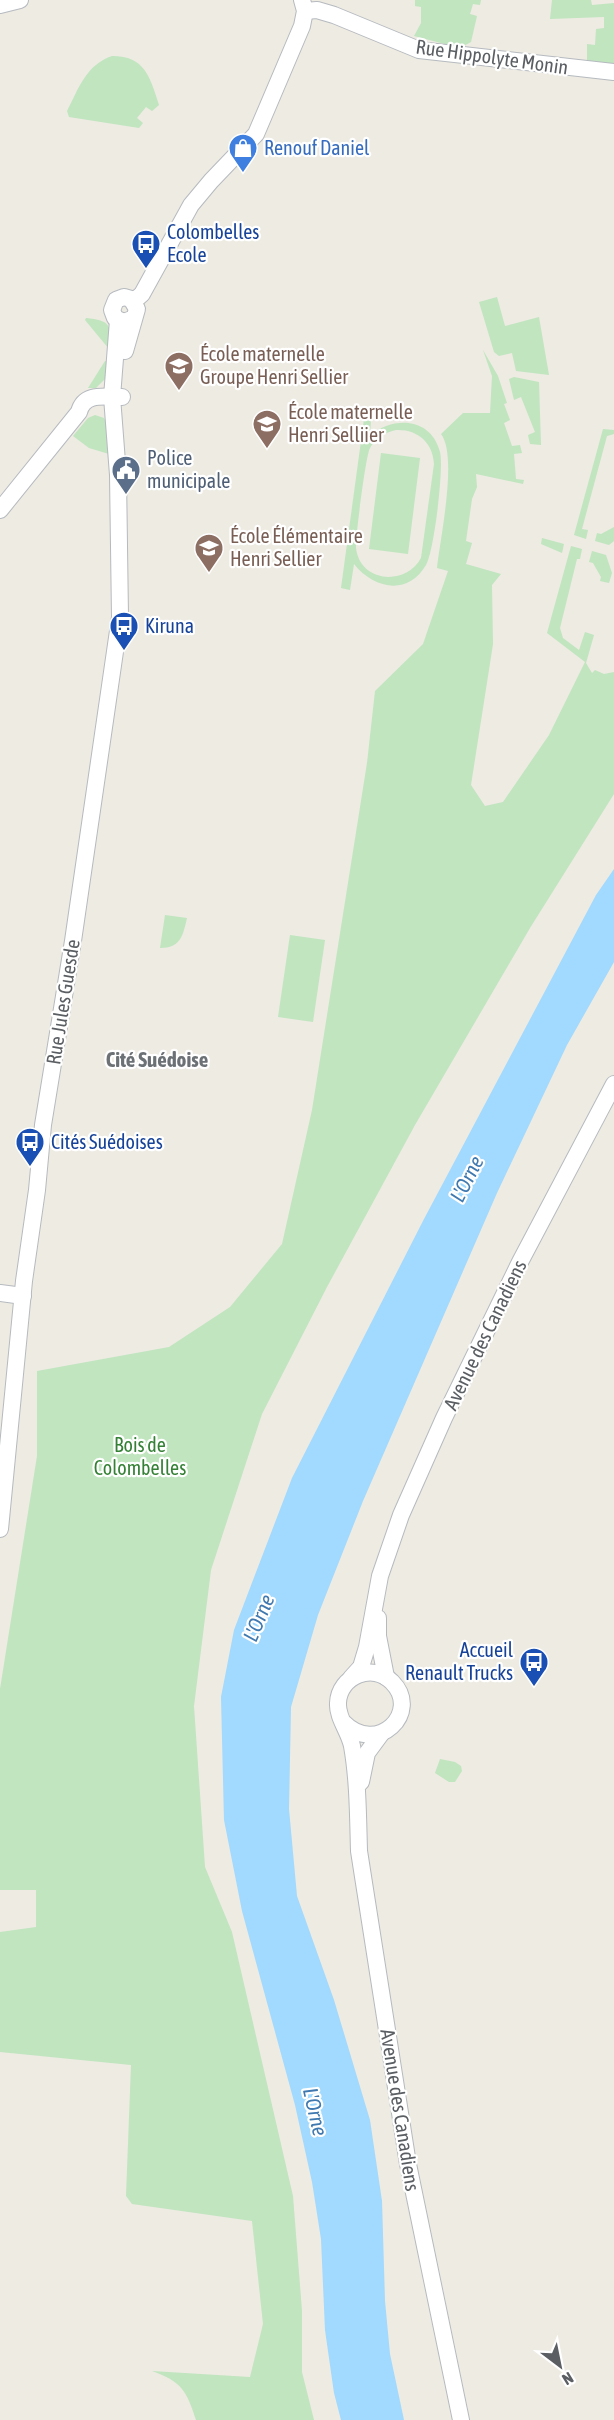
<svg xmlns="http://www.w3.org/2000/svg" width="614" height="2420" font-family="'Asap Condensed',sans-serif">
<rect width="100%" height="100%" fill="#edebe2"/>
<g fill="#c0e5bf" fill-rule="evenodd">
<polygon points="415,0 481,0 480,5 473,4 470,14 477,16 471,42 460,48 414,36 421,23 421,7 415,6"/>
<polygon points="552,0 591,0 592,5 614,3 614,65 587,63 587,44 595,45 596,29 604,28 604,17 550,19"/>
<path d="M 112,56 C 145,56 150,77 159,105 L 152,111 L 146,107 L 137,118 L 143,123 L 139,128 L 69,117 L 67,111 C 79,88 86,65 112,56 Z"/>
<polygon points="497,297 505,326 539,317 549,375 516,371 512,353 499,356 494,352 479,302"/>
<path d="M 86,318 C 110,320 113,326 109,349 L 85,320 Z"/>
<path d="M 483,350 L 498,376 L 507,403 L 504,404 L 510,420 L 504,423 L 512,446 L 520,445 L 522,453 L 514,454 L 516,479 L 524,480 L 523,484 L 476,474 L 477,487 L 472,499 L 466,541 L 472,543 L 466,564 L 501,574 L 492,585 L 493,644 L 471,785 L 485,806 L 503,802 L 549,735 L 585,662 L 547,633 L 571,546 L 582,549 L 580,559 L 577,559 L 560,628 L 563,638 L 579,650 L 585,632 L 594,635 L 586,663 L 592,673 L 595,670 L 604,674 L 614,672 L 614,794 L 530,928 L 415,1125 L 327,1287 L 262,1414 L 211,1570 L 194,1706 L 205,1867 L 232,1932 L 293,2196 L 302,2311 L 302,2372 L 314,2420 L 196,2420 C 186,2390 182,2382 152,2371 L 250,2377 L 263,2324 L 252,2221 L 132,2204 L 126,2196 L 131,2065 L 0,2052 L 0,1932 L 36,1927 L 36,1890 L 0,1890 L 0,1689 L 37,1456 L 37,1371 L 169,1347 L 230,1307 L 282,1244 L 312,1110 L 367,763 L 375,691 L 423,644 L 448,571 L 437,568 C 440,539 458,456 441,434 L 463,413 L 490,413 L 492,376 Z"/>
<polygon points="105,361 108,361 107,377 96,388 88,388"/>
<polygon points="514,377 539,382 541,445 530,444 528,435 535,432 521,397 514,400 509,379"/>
<polygon points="95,415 104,418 108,426 109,454 89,448 73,436 88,418"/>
<path d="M 364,419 L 371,420 L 370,435 C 394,416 431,417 440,452 C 444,468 434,552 426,565 C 407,597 373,588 354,564 L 350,590 L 341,588 ZM 396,430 C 417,429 433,442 434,464 L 421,558 C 406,586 360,583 356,548 C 355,540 366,454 370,448 C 375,438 386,432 396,430 Z"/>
<polygon points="603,429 614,430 614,434 607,436 582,529 588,530 586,539 574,535"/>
<polygon points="381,453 420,458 408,554 369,549"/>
<polygon points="614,527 614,541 609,545 595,541 597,533 601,534"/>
<polygon points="542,538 564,544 562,553 541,544"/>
<polygon points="592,551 606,555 612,573 609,583 600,581 601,577 593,563 589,562"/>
<path d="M 165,915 L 187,918 C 183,935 181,948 160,948 Z"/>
<polygon points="290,935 325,940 313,1022 278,1017"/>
<polygon points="440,1759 455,1762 461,1766 462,1771 455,1782 449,1782 435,1773"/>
</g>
<polygon fill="#a1d9ff" points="614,869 614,962 567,1045 497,1193 363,1501 318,1615 291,1707 289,1809 297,1896 334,2000 370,2120 382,2201 385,2301 390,2354 404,2420 341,2420 334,2393 325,2330 321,2239 312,2182 295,2105 242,1911 224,1820 221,1697 234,1630 292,1478 424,1219 596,895"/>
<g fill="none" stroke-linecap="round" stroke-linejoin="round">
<g stroke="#b6babf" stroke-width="18">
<g id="secondary">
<polyline points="0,5 20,0"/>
<polyline points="305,11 317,10 334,15 419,50 614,72"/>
<polyline points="134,301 142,294 191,205 211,181 256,134 302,26 305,11 302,0"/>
<polyline points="125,351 137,309 131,299 124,297 116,300 112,310 115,318 124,322 134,318"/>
<path d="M 0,510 L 79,412 C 84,392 105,397 122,397"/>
<polyline points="0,1293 23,1296"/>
<polyline points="0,1529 24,1281 37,1190 43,1125 73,941 120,617 118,475 112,397 118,320"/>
<polyline points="378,1618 378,1636 386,1677"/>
<polyline points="351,1678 361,1667 367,1647 380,1576 401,1515 444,1418 520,1262 614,1084"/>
<path d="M 343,1722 C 377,1757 422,1712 392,1682 C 373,1662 339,1676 338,1703 C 337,1718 349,1731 352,1746 C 358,1780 358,1816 359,1851 L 408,2164 L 461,2420"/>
<polyline points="361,1782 367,1753 381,1734"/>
</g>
</g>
<use href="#secondary" stroke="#fff" stroke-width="16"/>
</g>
<defs>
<g id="shop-pin" transform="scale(1.5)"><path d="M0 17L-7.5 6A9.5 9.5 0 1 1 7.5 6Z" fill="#3f7fe0" stroke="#fff"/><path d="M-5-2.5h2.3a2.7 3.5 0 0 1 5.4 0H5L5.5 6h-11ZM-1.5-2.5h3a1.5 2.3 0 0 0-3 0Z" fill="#fff"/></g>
<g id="bus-pin" transform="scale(1.5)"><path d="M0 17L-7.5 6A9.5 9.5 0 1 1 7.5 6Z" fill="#1a4fb4" stroke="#fff"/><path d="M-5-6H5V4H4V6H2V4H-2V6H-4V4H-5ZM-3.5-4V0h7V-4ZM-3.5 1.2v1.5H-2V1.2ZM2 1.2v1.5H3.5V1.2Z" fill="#fff"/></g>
<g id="school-pin" transform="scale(1.5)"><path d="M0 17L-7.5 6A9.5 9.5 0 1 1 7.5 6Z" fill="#8d6e63" stroke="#fff"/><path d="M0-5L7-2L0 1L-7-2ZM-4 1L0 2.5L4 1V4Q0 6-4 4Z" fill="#fff"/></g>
<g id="civic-pin" transform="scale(1.5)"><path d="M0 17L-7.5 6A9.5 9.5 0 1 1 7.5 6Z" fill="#5c6f8a" stroke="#fff"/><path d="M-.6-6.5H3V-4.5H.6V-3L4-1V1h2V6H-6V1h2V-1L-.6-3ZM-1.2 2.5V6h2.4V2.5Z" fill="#fff"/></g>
</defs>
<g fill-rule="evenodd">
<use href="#shop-pin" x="243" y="148"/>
<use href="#bus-pin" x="146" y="244"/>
<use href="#school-pin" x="179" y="366"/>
<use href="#school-pin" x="267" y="424"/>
<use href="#civic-pin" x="126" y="470"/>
<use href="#school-pin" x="209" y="548"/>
<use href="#bus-pin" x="124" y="626"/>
<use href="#bus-pin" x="30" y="1142"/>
<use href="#bus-pin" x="534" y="1662"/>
</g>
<g text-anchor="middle" stroke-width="4.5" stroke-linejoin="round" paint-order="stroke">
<g font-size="20" fill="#5b5f63" stroke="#fff">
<text transform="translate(492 57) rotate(8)" y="7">Rue Hippolyte Monin</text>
<text transform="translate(63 1002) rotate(-81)" y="7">Rue Jules Guesde</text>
<text transform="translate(485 1335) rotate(-64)" y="7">Avenue des Canadiens</text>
<text transform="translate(400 2110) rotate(81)" y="7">Avenue des Canadiens</text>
</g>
<g font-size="20" fill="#366cbe" stroke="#fff" text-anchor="start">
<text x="264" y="155">Renouf Daniel</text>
</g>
<g font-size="20" fill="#164399" stroke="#fff" text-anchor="start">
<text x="167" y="239">Colombelles<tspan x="167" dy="23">Ecole</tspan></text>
<text x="145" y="633">Kiruna</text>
<text x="51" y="1149">Cités Suédoises</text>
<text x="513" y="1657" text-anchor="end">Accueil<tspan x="513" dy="23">Renault Trucks</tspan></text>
</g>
<g font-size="20" fill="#785e54" stroke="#fff" text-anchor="start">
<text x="200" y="361">École maternelle<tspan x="200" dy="23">Groupe Henri Sellier</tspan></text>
<text x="288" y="419">École maternelle<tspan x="288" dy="23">Henri Selliier</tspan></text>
<text x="230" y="543">École Élémentaire<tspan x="230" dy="23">Henri Sellier</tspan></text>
</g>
<g font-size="20" fill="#4e5e75" stroke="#fff" text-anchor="start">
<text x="147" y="465">Police<tspan x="147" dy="23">municipale</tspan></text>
</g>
<g font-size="20" fill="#348135" stroke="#fff">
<text x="140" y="1452">Bois de<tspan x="140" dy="23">Colombelles</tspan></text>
</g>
<g font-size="21" font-weight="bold" fill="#6c7175" stroke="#fff">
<text x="157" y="1067">Cité Suédoise</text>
</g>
<g font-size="21" font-style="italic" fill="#3f79b0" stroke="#fff">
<text transform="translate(467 1179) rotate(-63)" y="7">L'Orne</text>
<text transform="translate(259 1618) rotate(-67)" y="7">L'Orne</text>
<text transform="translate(315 2112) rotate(77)" y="7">L'Orne</text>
</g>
</g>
<g transform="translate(560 2366) rotate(148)" stroke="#ffffff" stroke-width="4.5" paint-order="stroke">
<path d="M0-4.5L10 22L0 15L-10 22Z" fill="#5b5f63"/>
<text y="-9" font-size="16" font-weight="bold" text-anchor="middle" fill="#5b5f63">N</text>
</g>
</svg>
